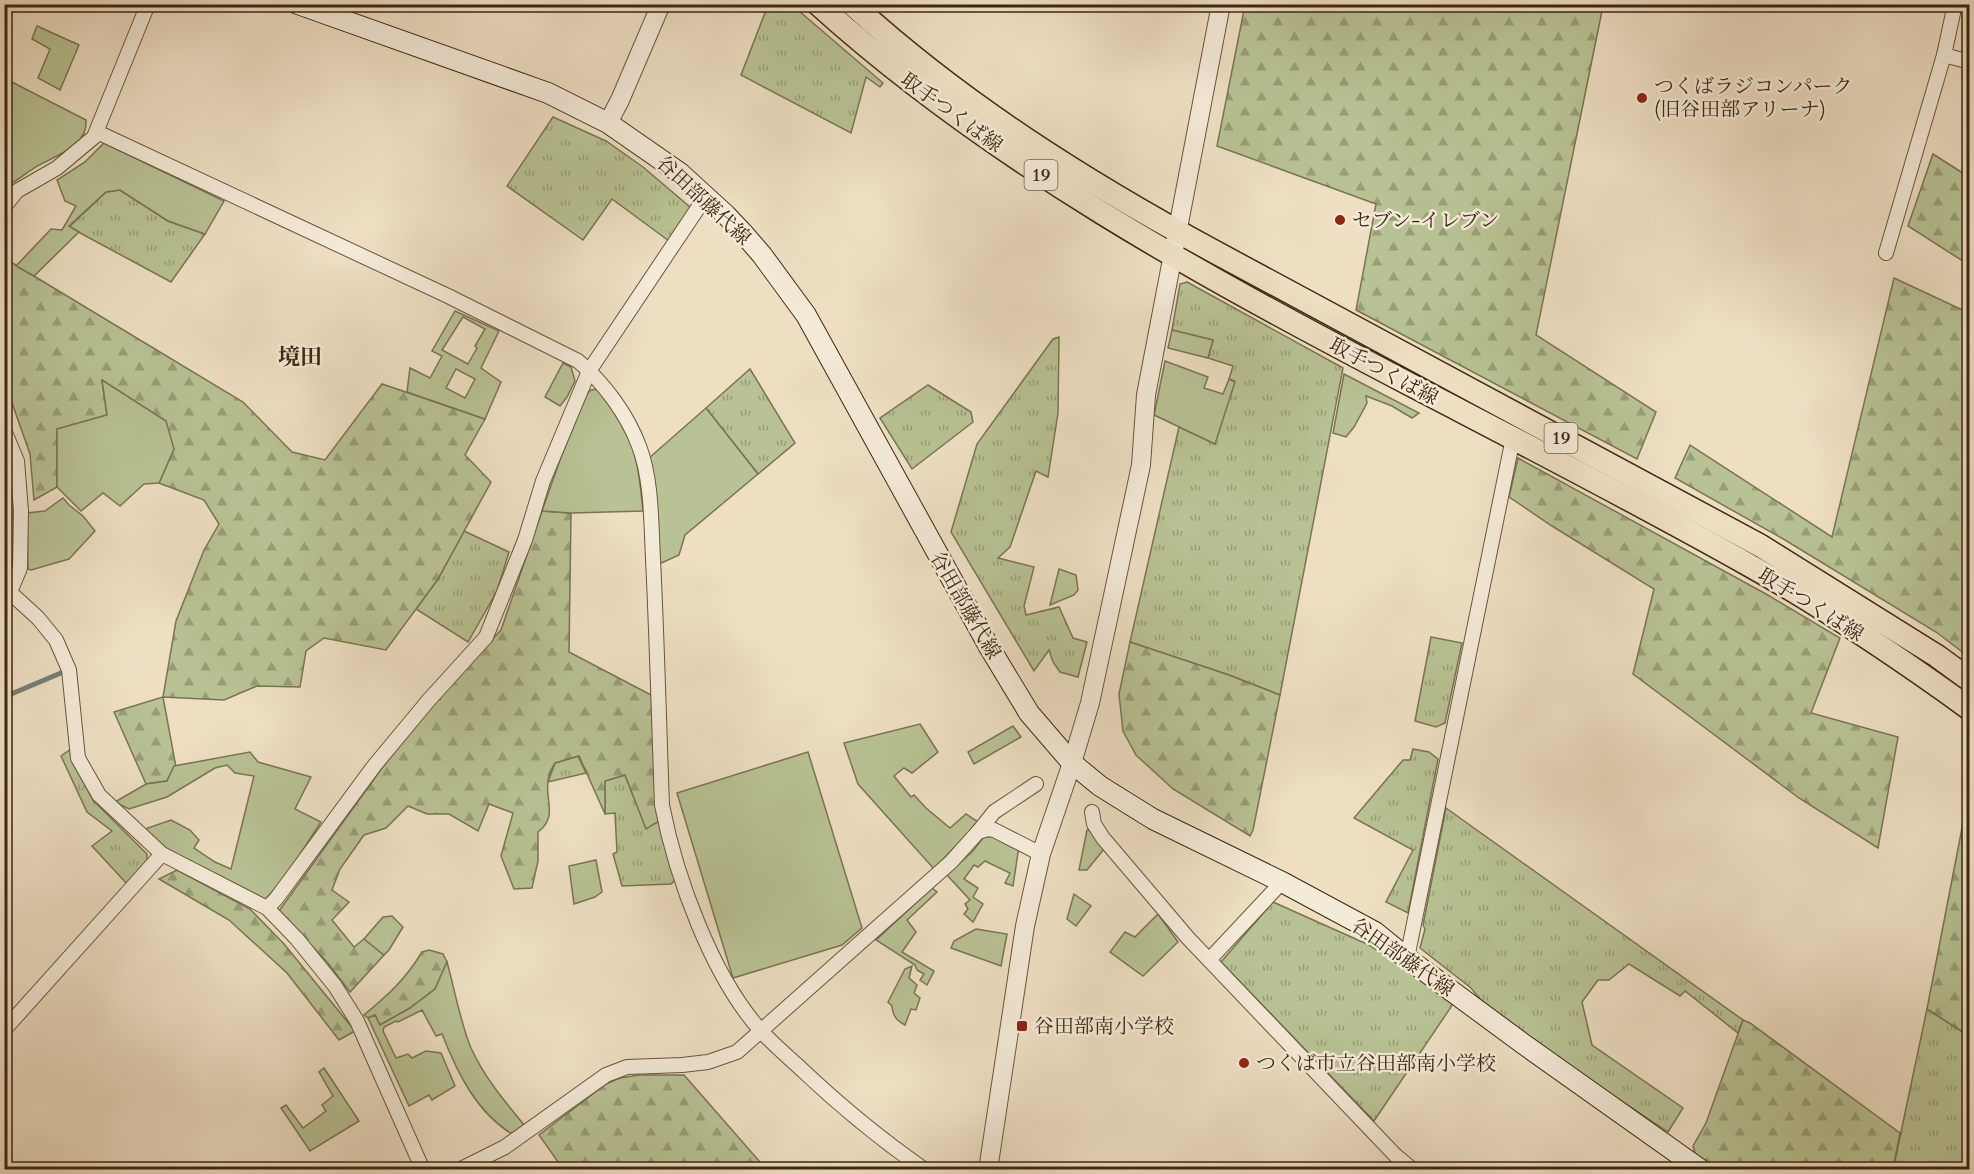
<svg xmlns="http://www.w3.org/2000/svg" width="1974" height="1174" font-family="Cardo,'Noto Serif JP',serif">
<defs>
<pattern id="grass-tufts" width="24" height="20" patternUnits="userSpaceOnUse" patternTransform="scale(1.5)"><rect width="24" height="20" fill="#b8c294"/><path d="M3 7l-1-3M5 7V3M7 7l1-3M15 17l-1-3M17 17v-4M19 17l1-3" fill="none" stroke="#979e77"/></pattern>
<pattern id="forest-firs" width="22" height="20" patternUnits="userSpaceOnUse" patternTransform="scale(1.5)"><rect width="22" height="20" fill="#b8c294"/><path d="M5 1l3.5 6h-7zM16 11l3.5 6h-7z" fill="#979e77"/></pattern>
</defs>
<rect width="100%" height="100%" fill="#eedfc3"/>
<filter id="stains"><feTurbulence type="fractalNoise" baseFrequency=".00333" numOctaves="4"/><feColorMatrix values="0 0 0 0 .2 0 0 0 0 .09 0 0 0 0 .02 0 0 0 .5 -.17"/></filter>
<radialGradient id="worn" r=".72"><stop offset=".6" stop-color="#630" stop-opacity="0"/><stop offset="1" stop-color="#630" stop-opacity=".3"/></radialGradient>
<g fill="url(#grass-tufts)" stroke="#7a7452" stroke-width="1.5">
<polygon points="768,5 792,5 883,83 880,87 866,77 851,133 741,75"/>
<polygon points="553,117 606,141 643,167 691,208 669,241 612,199 583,240 507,186"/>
<polygon points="120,190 168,221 205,234 171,282 69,227 106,192"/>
<polygon points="1187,282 1343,368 1280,695 1229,675 1130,642 1179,427 1215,444 1234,381 1229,379 1233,366 1208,358 1213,340 1172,330 1180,284"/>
<polygon points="1059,337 1058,413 1048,477 1036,471 1010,547 998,558 1034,567 1024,606 1026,615 1059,607 1073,638 1087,642 1078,677 1060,672 1053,662 1049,650 1034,671 951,532 977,444 1053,339"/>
<polygon points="750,369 795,443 758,474 706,408"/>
<polygon points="928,385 971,412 973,422 912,469 880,418"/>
<polygon points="464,531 509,552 497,591 468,642 416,609 438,579"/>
<polygon points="1431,637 1462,643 1445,723 1436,727 1415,721"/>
<polygon points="71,749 73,763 93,800 147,854 147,861 127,884 92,846 112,831 87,812 61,756"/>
<polygon points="1413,749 1429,752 1438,759 1408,913 1386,902 1413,850 1354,818 1403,760 1410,760"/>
<polygon points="578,756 586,773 548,782 555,763"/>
<polygon points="625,775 646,828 659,821 677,878 671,884 622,886 613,854 617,852 615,813 605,814 605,781"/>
<polygon points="1446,808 1743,1020 1738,1033 1685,991 1680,996 1629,964 1609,980 1598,980 1582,1002 1592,1045 1683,1108 1668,1132 1530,1040 1480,999 1471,988 1420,948 1425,929 1423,925"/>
<polygon points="1273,902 1369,945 1453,1001 1451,1007 1374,1121 1221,962"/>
<polygon points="1927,1009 1969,1036 1969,1169 1893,1170"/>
</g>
<g fill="url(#forest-firs)" stroke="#7a7452" stroke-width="1.5">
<polygon points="1600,4 1603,6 1536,335 1656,412 1637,459 1356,310 1376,204 1217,146 1245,5"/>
<polygon points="1933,154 1969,177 1969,265 1908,226"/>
<polygon points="4,258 243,402 292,452 325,460 382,384 485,419 465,455 491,482 438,579 386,650 324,638 306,651 300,687 257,686 224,700 163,697 176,767 174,767 167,781 146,784 114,712 163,697 176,621 204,550 219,524 204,500 159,483 174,449 102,381 107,415 57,429 57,487 34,500 30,454 5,383"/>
<polygon points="1894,278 1969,313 1969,657 1936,632 1785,540 1675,478 1690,445 1832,537"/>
<polygon points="1518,458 1766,594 1840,638 1811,713 1898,737 1878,848 1799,798 1633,674 1654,589 1552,526 1509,497"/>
<path d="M 542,511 L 571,513 L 569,652 L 653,696 L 659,821 L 646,829 L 625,775 L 605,781 L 605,814 L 579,756 L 555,763 C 552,768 549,775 548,781 C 545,800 558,817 538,832 L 538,861 L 532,888 L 514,889 L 501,856 L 513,813 L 489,804 L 478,831 L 449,814 L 427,814 L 408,806 L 386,828 L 364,835 L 340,869 L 332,890 L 349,902 L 332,920 L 354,947 L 364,939 L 384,955 L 350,992 L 327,962 L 279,911 L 382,768 L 441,693 L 501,630 Z"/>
<polygon points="1130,642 1229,675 1280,695 1253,830 1250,836 1173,789 1136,755 1123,731 1119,694"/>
<polygon points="1969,792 1970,1036 1969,1036 1927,1009"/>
<polygon points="177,870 250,909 284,944 355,1031 339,1040 287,973 229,920 159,879"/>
<path d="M 429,950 L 443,954 L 447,962 L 435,989 L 410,1008 L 380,1025 L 375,1015 L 368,1018 L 364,1015 C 388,995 405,980 422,952 Z"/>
<polygon points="1743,1020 1750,1023 1900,1133 1893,1169 1717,1169 1695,1154 1693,1146 1706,1123"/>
<polygon points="639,1075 684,1075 766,1169 563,1169 539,1135 606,1084 620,1078"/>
</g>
<g fill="#b8c294" stroke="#7a7452" stroke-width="1.5" fill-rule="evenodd">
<polygon points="37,26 79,45 60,90 38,78 50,49 32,39"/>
<path d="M 4,78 L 86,120 C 88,148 53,156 34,168 C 25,174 17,181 7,186 L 4,184 Z"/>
<polygon points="104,143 224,201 205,234 168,221 120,190 106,192 69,226 79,232 34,276 16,266 51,229 62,230 76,206 65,201 57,180 85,162"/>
<path d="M 455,311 L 499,331 L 481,368 L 501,382 L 485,419 L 407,392 L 410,368 L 430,378 L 442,356 L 432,351 ZM 463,317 L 485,329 L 475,346 L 477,348 L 468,364 L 442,350 ZM 456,369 L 475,379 L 465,398 L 446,388 Z"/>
<polygon points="1172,330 1213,340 1208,358 1168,348"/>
<polygon points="1165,361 1208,377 1204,388 1223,394 1229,379 1235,382 1215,444 1154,415"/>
<polygon points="563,363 571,367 575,381 567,397 560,406 545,397"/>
<polygon points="1344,374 1419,413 1412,418 1392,406 1366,396 1367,403 1354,427 1346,437 1333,433"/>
<polygon points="102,380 166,421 174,449 159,483 144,484 120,506 103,493 81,511 57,487 57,429 107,415"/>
<path d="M 597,389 C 634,429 638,460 643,511 L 571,513 L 542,511 L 561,457 L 587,394 L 591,390 Z"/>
<polygon points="706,408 758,474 685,535 679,555 657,565 649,458"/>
<polygon points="63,498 69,505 83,516 95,531 69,559 31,570 28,569 27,513 45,511"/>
<polygon points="1059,569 1076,575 1078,590 1074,595 1050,605"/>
<polygon points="920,724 938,752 912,773 904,768 894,776 911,797 914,795 926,808 950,828 966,814 978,822 934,869 858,784 844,743"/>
<polygon points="1013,726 1021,737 974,764 968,752"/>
<polygon points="250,752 258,762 311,777 295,809 321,822 286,876 265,900 167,849 145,829 171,820 190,830 199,840 194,848 215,862 231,869 254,776 235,773 227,765 215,768 167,797 129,809 115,802 146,784 167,781 174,766"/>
<polygon points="808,752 862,928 842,945 733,978 677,793"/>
<polygon points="1087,830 1089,830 1104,849 1087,870 1079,870"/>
<polygon points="987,833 1019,846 1013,886 1005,883 1010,873 985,861 978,867 974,865 964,879 978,888 973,897 983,904 973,922 964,914 968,909 965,904 970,900 947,875 972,852"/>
<polygon points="596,860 602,892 595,897 574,904 569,866"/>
<polygon points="932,888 937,892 907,920 916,932 902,952 934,971 927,985 920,980 924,974 917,970 915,965 876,940"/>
<polygon points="1074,894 1091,906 1076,926 1067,919"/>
<polygon points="1158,914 1178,942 1143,976 1110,952 1125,932 1135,937"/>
<polygon points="392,916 403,927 389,950 384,955 364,939 383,917"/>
<polygon points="976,929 1007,934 1001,966 951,948 954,941"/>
<path d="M 447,962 C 454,987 461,1025 471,1048 C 484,1077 505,1102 525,1126 L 512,1134 C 476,1112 457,1072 442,1034 L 436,1036 L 422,1010 L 398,1022 L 396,1021 L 384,1027 L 383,1031 L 396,1058 L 408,1054 L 412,1058 L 426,1051 L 441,1053 L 455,1086 L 432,1100 L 429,1095 L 409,1106 L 368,1018 L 375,1015 L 380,1025 L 410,1008 L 435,989 Z"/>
<path d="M 912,966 L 909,978 L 917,985 L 914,993 L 920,998 L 916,1010 L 911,1009 L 905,1025 C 896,1020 893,1016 892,1006 L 888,1002 L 905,969 Z"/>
<polygon points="324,1068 359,1121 310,1151 281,1108 286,1105 303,1128 326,1111 322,1105 333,1096 319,1072"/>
</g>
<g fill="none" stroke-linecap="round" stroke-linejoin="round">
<polyline stroke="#777f78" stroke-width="5" points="4,697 61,673"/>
<g stroke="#69553d" stroke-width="16">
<g id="minor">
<polyline points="1955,4 1944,55 1970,62"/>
<path d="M 97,132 L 448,296 L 578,361 C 604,383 627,414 639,446 C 652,480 651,522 653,559 C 657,640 659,723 662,805 C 676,877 712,977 762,1032 C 773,1044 786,1055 798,1066 C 838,1104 880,1139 925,1170"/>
<polyline points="4,207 17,191 57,168 94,137 148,4"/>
<polyline points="1886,253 1944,55"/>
<polyline points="4,430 17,461 21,511 20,568 10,592"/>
<polyline points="4,587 38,618 56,640 69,670 78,758 99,795 162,854 267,908 297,939 335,986 357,1021 423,1170"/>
<polyline points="1092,812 1094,824 1103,838 1188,938 1396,1156 1413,1170"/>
<polyline points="978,832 994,812 1036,784"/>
<polyline points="267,908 276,899 374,766 428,701 486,637 525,540 543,481 589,371 706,196"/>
<polyline points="1407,958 1513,438"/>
<polyline points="1209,960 1282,882"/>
<polyline points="4,1030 162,854"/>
<polyline points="459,1170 505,1147 606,1075 627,1067 682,1065 708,1062 737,1052 951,862 978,832 988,829 994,830 1041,854"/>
</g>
</g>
<g stroke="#69553d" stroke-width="20">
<g id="tertiary">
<polyline points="608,123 620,100 661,4"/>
<polyline points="988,1170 1025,926 1041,854 1072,763 1090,703 1141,465 1146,395 1221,4"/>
</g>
</g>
<g stroke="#3d2710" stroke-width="22">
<polyline id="secondary" points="298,4 548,93 608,123 680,173 726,215 743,233 762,255 806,315 988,645 1029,713 1072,763 1100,786 1153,819 1282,882 1375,932 1407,958 1522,1043 1701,1170"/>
</g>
<g stroke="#3d2710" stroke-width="25">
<g id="primary">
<path d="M 818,4 C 994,163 1203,276 1411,385 C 1524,444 1637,502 1747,564 C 1824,607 1898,657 1970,709"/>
<path d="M 852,4 C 960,103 1086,182 1215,252 L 1761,546 L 1937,656 L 1970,680"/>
</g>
</g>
<use href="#minor" stroke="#f4ead8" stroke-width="14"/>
<use href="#tertiary" stroke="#f4ead8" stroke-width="18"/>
<use href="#secondary" stroke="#f4ead8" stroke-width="20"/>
<use href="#primary" stroke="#eedfc3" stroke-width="22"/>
</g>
<g fill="#8f2418" stroke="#f4ead8" stroke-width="2">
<circle cx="1642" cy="98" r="6"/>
<circle cx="1340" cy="220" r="6"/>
<rect x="1016" y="1020" width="12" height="12" rx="3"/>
<circle cx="1244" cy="1063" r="6"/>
</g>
<g text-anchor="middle" stroke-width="5" stroke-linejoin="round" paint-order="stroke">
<g fill="#f4ead8" stroke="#74624c" stroke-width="1.5">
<rect x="1024.5" y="160" width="33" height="30" rx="4.5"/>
<rect x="1544.5" y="423" width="33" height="30" rx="4.5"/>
</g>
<g font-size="18" font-weight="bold" fill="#3d2710">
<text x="1041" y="181">19</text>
<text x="1561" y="444">19</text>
</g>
<g font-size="20" fill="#3d2710" stroke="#f4ead8" text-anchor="start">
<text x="1654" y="93">つくばラジコンパーク<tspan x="1654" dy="23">(旧谷田部アリーナ)</tspan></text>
<text x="1352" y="227">セブン-イレブン</text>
<text x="1034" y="1033">谷田部南小学校</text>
<text x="1256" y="1070">つくば市立谷田部南小学校</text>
</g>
<g font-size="20" fill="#3d2710" stroke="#f4ead8">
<text transform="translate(952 112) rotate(36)" y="7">取手つくば線</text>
<text transform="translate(704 200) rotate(43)" y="7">谷田部藤代線</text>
<text transform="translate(1384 371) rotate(28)" y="7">取手つくば線</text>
<text transform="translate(1811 604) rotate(32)" y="7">取手つくば線</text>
<text transform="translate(966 605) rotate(60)" y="7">谷田部藤代線</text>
<text transform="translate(1403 957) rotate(35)" y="7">谷田部藤代線</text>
</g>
<g font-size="22" font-weight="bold" fill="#3d2710" stroke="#f4ead8">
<text x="300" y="364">境田</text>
</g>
</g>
<rect width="1974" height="1174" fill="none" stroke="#eedfc3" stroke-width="24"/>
<rect x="6" y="6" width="1962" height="1162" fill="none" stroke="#3d2710" stroke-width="3"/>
<rect x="12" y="12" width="1950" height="1150" fill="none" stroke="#3d2710" stroke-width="1.5"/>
<rect width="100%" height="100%" filter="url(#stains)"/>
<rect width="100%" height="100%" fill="url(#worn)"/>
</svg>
